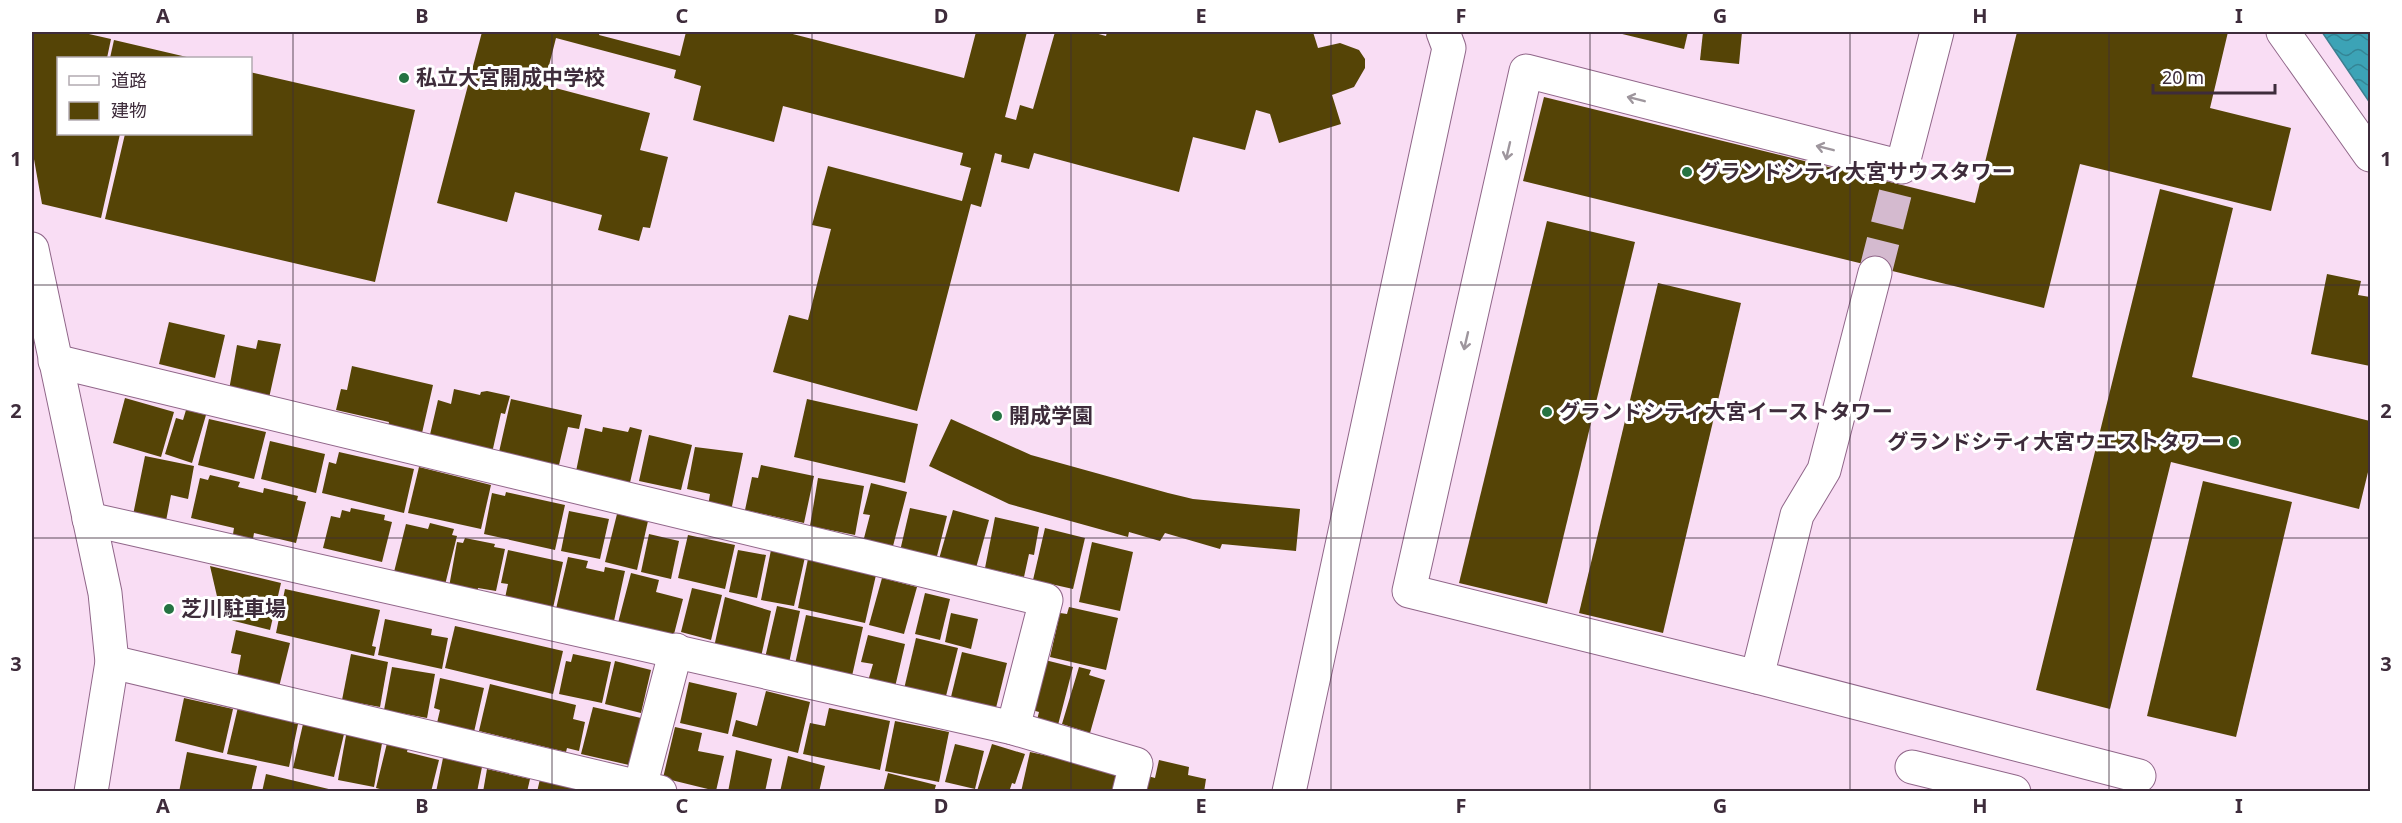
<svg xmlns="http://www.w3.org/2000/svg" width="2402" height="823" font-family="'Noto Sans','Noto Sans JP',sans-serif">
<defs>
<pattern id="water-waves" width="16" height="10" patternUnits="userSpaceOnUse" patternTransform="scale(1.5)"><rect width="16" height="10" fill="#3ca3b6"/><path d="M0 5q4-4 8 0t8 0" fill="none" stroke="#348595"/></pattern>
</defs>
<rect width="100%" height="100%" fill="#f9ddf4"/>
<polygon fill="url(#water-waves)" stroke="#3d7f91" stroke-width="1.5" points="2322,32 2369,32 2370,103"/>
<g fill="#554406">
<polygon points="32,32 80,32 111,39 107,58 58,58 58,134 120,134 101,218 42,204 32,148"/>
<polygon points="482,32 600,32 599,35 680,56 686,32 785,32 964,78 976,32 1027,32 1005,117 1016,120 1020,105 1033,109 1055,32 1091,32 1106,36 1107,32 1257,32 1265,34 1313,32 1318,48 1340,43 1359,50 1365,59 1365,68 1354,87 1332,95 1341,124 1279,143 1270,114 1256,110 1245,150 1193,137 1179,192 1034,153 1029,169 1001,162 1002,155 995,153 981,207 971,204 917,411 773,372 789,315 808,320 831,229 812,225 828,166 962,201 971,168 960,165 963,153 783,106 774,142 693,120 701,86 674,78 676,70 556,38 544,85 650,113 640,150 668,157 650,228 643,227 639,241 598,230 602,215 515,192 507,222 437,203"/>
<polygon points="1614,32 1688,32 1684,49"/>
<polygon points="1703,32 1742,32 1739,64 1700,60"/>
<polygon points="2017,32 2228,32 2210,108 2291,128 2271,211 2080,164 2044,308 1523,181 1544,97 1975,203"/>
<polygon points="114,40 191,58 110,58"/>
<polygon points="250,72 415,110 375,282 105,219 125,134 250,134"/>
<polygon points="2160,189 2233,208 2192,377 2370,421 2370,464 2359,509 2171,462 2110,709 2036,690"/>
<polygon points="1547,221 1635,242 1547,604 1459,583"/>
<polygon points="2327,274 2361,281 2358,295 2370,297 2370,366 2311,354"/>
<polygon points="1658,283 1741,303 1663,633 1579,613"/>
<polygon points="169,322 225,335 215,378 159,364"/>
<polygon points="258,340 281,344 269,398 229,390 237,345 256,349"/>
<polygon points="352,366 433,385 422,433 388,426 389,422 336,410 341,389 347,390"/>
<polygon points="454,389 480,395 481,392 487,391 510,396 505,414 501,413 492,453 429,439 438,400 451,404"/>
<polygon points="125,398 174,412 161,457 113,443"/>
<polygon points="511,399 582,415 579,429 568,427 559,465 499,452"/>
<polygon points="807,399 918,424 905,483 794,457"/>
<polygon points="186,410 206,415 192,463 165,454 176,418 183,420"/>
<polygon points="209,419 266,432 254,479 198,465"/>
<polygon points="951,419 1031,455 1168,493 1193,499 1300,509 1296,551 1222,544 1220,549 1165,533 1160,541 1129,532 1128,537 1009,504 929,466"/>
<polygon points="603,427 628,432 630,427 642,430 629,487 575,476 585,428 602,432"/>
<polygon points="649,435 692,445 681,490 639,481"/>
<polygon points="270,441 325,454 316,493 261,479"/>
<polygon points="695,447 743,453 731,511 708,506 710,494 687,489"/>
<polygon points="339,452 414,469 404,513 322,493 329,462 336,464"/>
<polygon points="145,456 194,466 188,499 171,495 166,521 133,515"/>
<polygon points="761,465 814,476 804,523 745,510 752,477 758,478"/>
<polygon points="419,467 491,485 481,529 408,513"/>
<polygon points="210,475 240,482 238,487 263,493 264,488 298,496 297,500 306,502 296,543 254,533 253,539 233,534 234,528 191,518 200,478 208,480"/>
<polygon points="818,478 864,486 855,535 810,526"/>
<polygon points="2203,481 2292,502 2236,737 2147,716"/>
<polygon points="871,483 907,492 892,550 863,542 870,515 863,514"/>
<polygon points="506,492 565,505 555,550 484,534 492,493 505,496"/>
<polygon points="351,508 385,515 384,520 392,522 382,562 323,548 331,516 340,518 342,510 350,512"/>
<polygon points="910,508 947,516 936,560 900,551"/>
<polygon points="953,510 989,520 976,568 939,559"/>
<polygon points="569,511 609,519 600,559 561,551"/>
<polygon points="617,514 648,521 637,570 605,562"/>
<polygon points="995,517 1039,527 1034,555 1029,554 1024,577 985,568"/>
<polygon points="430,523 454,529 452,535 457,536 445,585 393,576 406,524 428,529"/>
<polygon points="1045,528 1085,538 1073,589 1033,580"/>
<polygon points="649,534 679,541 671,579 641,572"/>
<polygon points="688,535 735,545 725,589 678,578"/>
<polygon points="465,538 495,544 494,547 505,549 496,591 478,588 477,593 449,587 457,542 463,543"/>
<polygon points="1092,542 1133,552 1120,611 1079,602"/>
<polygon points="508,550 563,562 553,608 505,598 508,584 501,583"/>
<polygon points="738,550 766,555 757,598 729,592"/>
<polygon points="771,550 805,557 794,606 761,600"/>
<polygon points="568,557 588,561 586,568 604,572 605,567 625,571 614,621 556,609"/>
<polygon points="808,559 876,575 865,623 798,608"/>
<polygon points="210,566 281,583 270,630 222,618"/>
<polygon points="631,573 659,580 656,592 683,599 673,638 618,623"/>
<polygon points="882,578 917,587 904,634 869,625"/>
<polygon points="692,588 722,595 711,640 681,632"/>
<polygon points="285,589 380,610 372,646 376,647 374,656 276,633"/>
<polygon points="925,593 950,599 940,640 915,634"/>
<polygon points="725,597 771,611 761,657 714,647"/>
<polygon points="777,606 800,611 789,663 765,658"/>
<polygon points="1069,607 1118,618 1106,670 1050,657 1060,613 1067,614"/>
<polygon points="951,613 978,619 971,649 945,642"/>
<polygon points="806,615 863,627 852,676 795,664"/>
<polygon points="385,619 432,629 431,635 448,638 442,669 378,655"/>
<polygon points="455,626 563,651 553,694 445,668"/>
<polygon points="236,630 290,643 279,687 237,677 241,655 231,653"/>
<polygon points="868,635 905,644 895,687 868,681 873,664 861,662"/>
<polygon points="916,638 958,648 945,700 904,689"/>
<polygon points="962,652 1007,663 995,712 950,701"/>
<polygon points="351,654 388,662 380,707 342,700"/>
<polygon points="573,654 611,662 602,703 559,694 566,661 571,662"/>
<polygon points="1045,660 1073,667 1058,725 1037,720 1039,712 1032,710"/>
<polygon points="615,661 651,670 641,713 605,704"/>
<polygon points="392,667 435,674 427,718 384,710"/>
<polygon points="1079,667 1091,670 1089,675 1105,680 1090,733 1062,724"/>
<polygon points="440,678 484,688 474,732 437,723 440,710 434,708"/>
<polygon points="689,682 737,693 728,734 680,723"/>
<polygon points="490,684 576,705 573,719 585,722 579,751 567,748 566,752 479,731"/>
<polygon points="766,691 810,702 798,753 732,736 736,720 757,726"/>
<polygon points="184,698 233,709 223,753 175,741"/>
<polygon points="238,707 294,720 293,723 298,724 289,767 227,754"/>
<polygon points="593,707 641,718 629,765 581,754"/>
<polygon points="829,708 890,721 880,770 803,754 810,723 825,726"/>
<polygon points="895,721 949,732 939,782 885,771"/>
<polygon points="303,724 344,734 334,777 293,768"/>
<polygon points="675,727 702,733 698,751 724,756 716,791 663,778"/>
<polygon points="347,730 383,738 374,787 338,780"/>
<polygon points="388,739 409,744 407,752 439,760 431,792 391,792 376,788"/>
<polygon points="955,744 984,751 975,789 945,782"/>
<polygon points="992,744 1025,754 1015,784 1012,783 1009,792 977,791"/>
<polygon points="736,750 772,759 765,792 728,792"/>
<polygon points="187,752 257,766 251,792 179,792"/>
<polygon points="1030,752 1117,771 1112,792 1021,792"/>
<polygon points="788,756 825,766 819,792 780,792"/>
<polygon points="443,758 482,767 477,792 436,792"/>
<polygon points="1159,760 1189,767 1188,775 1206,779 1204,792 1141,792 1144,775 1155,778"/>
<polygon points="487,769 530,779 527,792 483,792"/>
<polygon points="888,773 936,785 934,792 883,792"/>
<polygon points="266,774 337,791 336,792 262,792"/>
<polygon points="540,779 586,791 585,792 537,792"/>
</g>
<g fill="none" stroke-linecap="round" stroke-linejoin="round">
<polyline stroke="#d4bacf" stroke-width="33" stroke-dasharray="33 16" stroke-linecap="butt" points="1875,273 1902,167"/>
<g stroke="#906689" stroke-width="35">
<g id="minor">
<polyline points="1937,32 1902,167 1526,71 1409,591 1757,677 2139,776"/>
<polyline points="2283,32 2370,155"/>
<polyline points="32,249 105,593 112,662 91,792"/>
<polyline points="55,361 1046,600 1013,728 89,519"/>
<polyline points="112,662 660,792"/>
<polyline points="1757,677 1797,515 1824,470 1875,273"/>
<polyline points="1013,728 1136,764 1129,792"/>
<polyline points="1912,767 2014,792"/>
<polyline points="640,787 676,650"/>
<polyline points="1289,792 1449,48 1443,32"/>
</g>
</g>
<use href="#minor" stroke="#fff" stroke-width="33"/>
</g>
<defs><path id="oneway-shaft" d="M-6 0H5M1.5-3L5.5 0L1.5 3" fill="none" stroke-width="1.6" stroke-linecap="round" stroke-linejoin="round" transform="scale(1.5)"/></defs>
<g stroke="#9e969d">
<use href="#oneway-shaft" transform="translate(1636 99) rotate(-166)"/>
<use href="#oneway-shaft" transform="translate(1825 148) rotate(-166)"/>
<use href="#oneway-shaft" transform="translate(1508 151) rotate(103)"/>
<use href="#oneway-shaft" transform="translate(1466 341) rotate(103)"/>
</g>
<path fill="none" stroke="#3e2c3b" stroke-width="1.5" stroke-opacity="0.55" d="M 293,32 L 293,792M 552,32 L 552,792M 812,32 L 812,792M 1071,32 L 1071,792M 1331,32 L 1331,792M 1590,32 L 1590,792M 1850,32 L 1850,792M 2109,32 L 2109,792M 32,285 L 2370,285M 32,538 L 2370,538"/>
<g fill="#257342" stroke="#fff" stroke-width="2">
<circle cx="404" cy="78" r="6"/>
<circle cx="1687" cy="172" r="6"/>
<circle cx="1547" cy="412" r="6"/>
<circle cx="997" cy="416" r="6"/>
<circle cx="2234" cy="442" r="6"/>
<circle cx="169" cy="609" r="6"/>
</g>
<g text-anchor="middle" stroke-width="6" stroke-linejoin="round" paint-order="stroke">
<g font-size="21" font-weight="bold" fill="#3e2c3b" stroke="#fff" text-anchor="start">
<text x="416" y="85">私立大宮開成中学校</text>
<text x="1699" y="179">グランドシティ大宮サウスタワー</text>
<text x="1559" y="419">グランドシティ大宮イーストタワー</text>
<text x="1009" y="423">開成学園</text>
<text x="2222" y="449" text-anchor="end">グランドシティ大宮ウエストタワー</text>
<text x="181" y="616">芝川駐車場</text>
</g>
</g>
<rect width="2402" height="823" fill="none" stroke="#ffffff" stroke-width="66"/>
<rect x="57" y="57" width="195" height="78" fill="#ffffff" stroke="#b2abb1" stroke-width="1.5"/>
<rect x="69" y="76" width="30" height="9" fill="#ffffff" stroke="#b2abb1" stroke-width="1.5"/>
<text x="111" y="87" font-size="18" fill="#3e2c3b">道路</text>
<rect x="69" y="102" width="30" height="18" fill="#554406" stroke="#b2abb1" stroke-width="1.5"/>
<text x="111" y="117" font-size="18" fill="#3e2c3b">建物</text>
<path d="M2153 84v9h122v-9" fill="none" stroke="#3e2c3b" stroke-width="3"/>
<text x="2162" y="84" font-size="18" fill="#3e2c3b" stroke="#ffffff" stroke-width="4.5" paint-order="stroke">20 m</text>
<rect x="33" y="33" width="2336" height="757" fill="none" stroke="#3e2c3b" stroke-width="2"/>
<g font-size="20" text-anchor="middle" font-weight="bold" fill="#3e2c3b">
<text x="163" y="23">A</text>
<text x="422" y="23">B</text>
<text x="682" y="23">C</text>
<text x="941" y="23">D</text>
<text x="1201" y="23">E</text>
<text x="1461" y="23">F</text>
<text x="1720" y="23">G</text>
<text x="1980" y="23">H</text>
<text x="2239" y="23">I</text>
<text x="16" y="166">1</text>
<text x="2386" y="166">1</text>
<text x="16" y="418">2</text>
<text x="2386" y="418">2</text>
<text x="16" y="671">3</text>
<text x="2386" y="671">3</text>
<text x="163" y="813">A</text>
<text x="422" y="813">B</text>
<text x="682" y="813">C</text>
<text x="941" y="813">D</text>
<text x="1201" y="813">E</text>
<text x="1461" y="813">F</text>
<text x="1720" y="813">G</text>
<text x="1980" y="813">H</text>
<text x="2239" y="813">I</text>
</g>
</svg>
